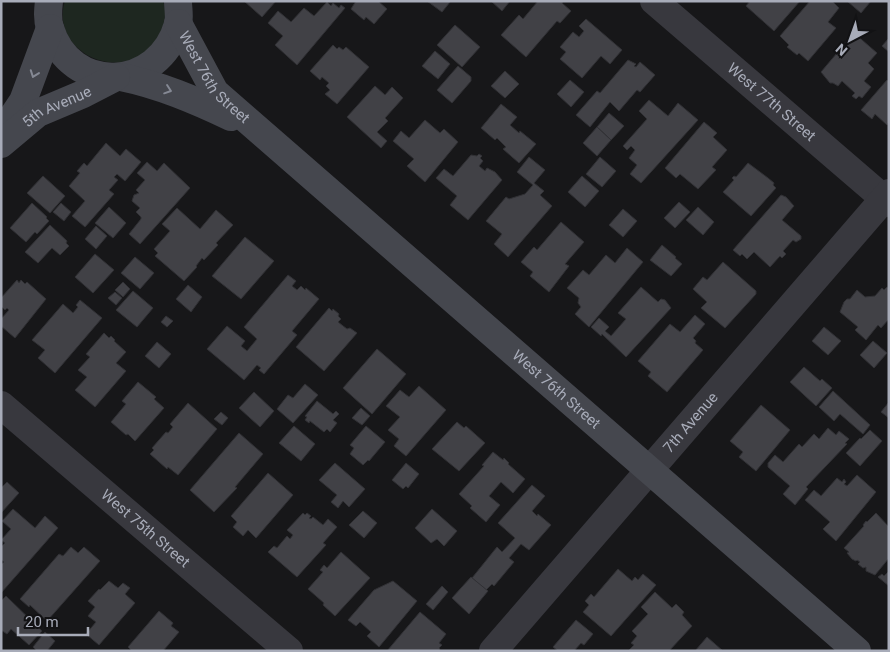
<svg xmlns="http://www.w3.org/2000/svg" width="890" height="652" font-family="Roboto,sans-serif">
<rect width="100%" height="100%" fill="#171719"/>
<path fill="#1e2720" d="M 65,1 L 163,1 C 167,12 165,25 159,35 C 130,90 48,54 65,1 Z"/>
<g fill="#414146" stroke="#313135">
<polygon points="244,1 276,1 262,17"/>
<polygon points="356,1 378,1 387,9 374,24 366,17 364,20 351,9"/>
<polygon points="427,1 450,1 450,2 442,12"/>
<polygon points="491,1 510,1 502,11"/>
<polygon points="538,1 563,1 562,3 571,11 560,23 557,21 526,57 501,35 519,15 523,19"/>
<polygon points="750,1 800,1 774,31 746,6"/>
<polygon points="810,1 832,1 839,8 828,22 836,28 808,61 799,53 797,55 787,47 789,45 780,36"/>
<polygon points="847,1 871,1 861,13"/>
<polygon points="327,2 331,6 333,3 339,8 341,5 345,8 297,65 275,45 283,36 268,23 278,11 291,22 304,8 314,16"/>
<polygon points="586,19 622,50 610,64 601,56 582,78 560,59 566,52 560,47 573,32 579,37 584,31 579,26"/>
<polygon points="455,25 480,47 462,67 437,45"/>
<polygon points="854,33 877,53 868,63 874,69 864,81 871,87 862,98 859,96 856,99 852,96 855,93 842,81 838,86 833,83 830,83 821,72"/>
<polygon points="889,38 889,52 882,46"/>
<polygon points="333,45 337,49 339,47 343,50 346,47 369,67 337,104 325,94 330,90 326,86 329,83 322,77 320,80 310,71"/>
<polygon points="435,51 450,64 438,79 422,66"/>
<polygon points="628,60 636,64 634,66 636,67 640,62 655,75 640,92 637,90 619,111 610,102 590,127 576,115 597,91 600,93"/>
<polygon points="458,66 471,77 471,81 452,103 437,90"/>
<polygon points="505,71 519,84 505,98 491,86"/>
<polygon points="570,80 584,92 571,107 557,94"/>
<polygon points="887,80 889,82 889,122 887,125 875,114 872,119 861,110"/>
<polygon points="375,86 385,95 392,87 403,98 385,118 388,121 377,132 387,141 381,148 347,117"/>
<polygon points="649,100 668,116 678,103 698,120 641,183 630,174 637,165 629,158 635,150 631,146 627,150 623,146 647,119 639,111"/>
<polygon points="501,104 517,117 510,125 519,133 520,131 536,144 519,163 503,149 506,147 497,138 495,140 481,128"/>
<polygon points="609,113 624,126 611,140 597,127"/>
<polygon points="425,120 440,133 444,129 458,142 425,182 407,166 414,159 393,141 401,131 409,138"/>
<polygon points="704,122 717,133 713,137 727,150 712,167 716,170 698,189 680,174 676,178 665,168"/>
<polygon points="597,127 611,140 597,156 583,143"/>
<polygon points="106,143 120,156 126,149 141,162 125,181 117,174 114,177 118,180 109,190 114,194 85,227 72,216 85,201 69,186 80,173 77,171 84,163 87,166"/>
<polygon points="479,154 482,156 480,158 483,161 479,166 485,171 487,168 495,172 502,180 468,220 450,205 457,196 436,178 444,169 453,176 471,155 477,156"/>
<polygon points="529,157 545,170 534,183 544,191 540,195 552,206 508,257 494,244 502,234 486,221 506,197 509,199 525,194 533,185 517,172"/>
<polygon points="600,157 616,171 602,187 586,174"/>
<polygon points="147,162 157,171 164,163 190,188 140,244 129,234 141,219 141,217 136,212 140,208 132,201 134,195 139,193 136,190 145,180 137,173"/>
<polygon points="748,163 768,178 774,183 773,185 776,188 751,216 723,192 734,180 732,178 734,176 736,177"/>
<polygon points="43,176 65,196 50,213 27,193"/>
<polygon points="582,176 599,191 585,207 568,192"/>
<polygon points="781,195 786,197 794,206 782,220 801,236 801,239 796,242 793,240 783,251 786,254 782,258 780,256 770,267 754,252 747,259 742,254 740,256 733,250"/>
<polygon points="679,202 690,212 675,228 664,218"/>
<polygon points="32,203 47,217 46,218 49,221 37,234 35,232 26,242 10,228"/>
<polygon points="61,203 71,212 64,221 53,212"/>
<polygon points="109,207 126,223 113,238 95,223"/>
<polygon points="698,207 714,222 703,235 686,220"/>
<polygon points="177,208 200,229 216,210 233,225 216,243 218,245 204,260 202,258 196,266 197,267 184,281 155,256 158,253 154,249 170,231 162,224"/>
<polygon points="623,209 637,221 623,237 609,225"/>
<polygon points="561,222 584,242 565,264 569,266 549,292 530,276 533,272 521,262 534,247 537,250"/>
<polygon points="50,225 67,241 66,243 69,246 60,255 52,248 38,263 25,252"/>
<polygon points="96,226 107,236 96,249 85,239"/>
<polygon points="245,237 274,261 241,299 212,276"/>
<polygon points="662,245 676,257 675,258 682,264 671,276 650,260"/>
<polygon points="627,248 643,262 589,327 575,314 581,307 578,303 579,298 567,288 583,270 589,275 606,255 615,263"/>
<polygon points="95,254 114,270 93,293 75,277"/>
<polygon points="135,257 154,273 140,289 121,273"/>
<polygon points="723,262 756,291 756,294 725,328 701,308 707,302 693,289 703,277 707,280"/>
<polygon points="288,275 296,281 292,286 297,290 301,286 305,290 306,288 319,299 292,331 297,335 264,374 259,370 261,368 257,365 244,380 207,349 227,326 245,341 241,346 247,351 257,339 244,327"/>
<polygon points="17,280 19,283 21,280 25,284 27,282 46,299 15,338 1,326 1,319 9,310 7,308 5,310 1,306 1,298"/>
<polygon points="123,282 130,289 123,297 115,290"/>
<polygon points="188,285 202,297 191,312 176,299"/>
<polygon points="641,287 658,302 661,299 665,300 671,308 626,357 602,334 601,336 591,327 599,318 609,327 605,331 611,336 626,319 618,313"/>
<polygon points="887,287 889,288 889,319 881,328 878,325 866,340 855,330 858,327 840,312 844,302 847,299 850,299 857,290 865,297 875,296 882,288 884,290"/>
<polygon points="133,291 153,308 137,327 116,310"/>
<polygon points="115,292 122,298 116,305 108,298"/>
<polygon points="80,300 102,318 55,373 38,358 45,350 32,340 63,304 73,313 78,307 76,305"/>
<polygon points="329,308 332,311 333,309 339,314 338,316 341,319 338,322 347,329 350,328 357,333 324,371 296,347"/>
<polygon points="695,315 705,324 693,338 696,341 695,343 703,350 667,392 648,376 651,372 638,361 670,324 680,332"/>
<polygon points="166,316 173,321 167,327 161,322"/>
<polygon points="824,327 841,341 828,355 812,341"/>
<polygon points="104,333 109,338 111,336 115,340 114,341 126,352 116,363 126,371 95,407 75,390 87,377 78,370 90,357 86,354"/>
<polygon points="873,341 887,353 874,368 860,355"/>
<polygon points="157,342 171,354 159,368 145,356"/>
<polygon points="377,349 406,374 372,414 343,388"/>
<polygon points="804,367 820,381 822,379 832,388 816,406 790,382"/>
<polygon points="138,382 156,397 154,399 164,408 135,441 128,434 126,435 111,422 126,404 122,401"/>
<polygon points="305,384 318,395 293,423 277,409 288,395 293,398"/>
<polygon points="419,386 446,410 406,456 394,446 399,439 388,430 400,417 386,406 400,390 409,397"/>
<polygon points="833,391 870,425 863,434 840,414 834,421 819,407"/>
<polygon points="254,392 274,411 260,427 239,408"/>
<polygon points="317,401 333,414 336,411 339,414 333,420 337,423 330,432 327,429 324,432 310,421 309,423 305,420 307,417 305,416"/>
<polygon points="889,402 889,418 881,412"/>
<polygon points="188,403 217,429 178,475 168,467 167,469 150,454 154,450 152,448 166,432 168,433 173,427 170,424"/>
<polygon points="761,405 790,430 756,471 739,457 743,452 730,441"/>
<polygon points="361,408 370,416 362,425 352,418"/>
<polygon points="221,412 228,418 222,425 214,419"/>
<polygon points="457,422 464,428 466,426 485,443 459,471 432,449"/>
<polygon points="294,426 315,444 301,461 279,443"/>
<polygon points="366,426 385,442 369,461 368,460 363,465 350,454 354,448 350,445"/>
<polygon points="828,428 836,435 839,431 849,439 845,443 847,444 806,487 808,489 795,505 783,494 790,486 768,467 768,463 775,455 783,462 799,444 802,447 814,434 819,439"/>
<polygon points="870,430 882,441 860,466 846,453 860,438 861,439"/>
<polygon points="239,433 263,454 235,487 237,488 214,512 190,490"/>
<polygon points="493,452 503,460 504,458 509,463 508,464 525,479 513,493 501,482 489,496 500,505 486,522 470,508 472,506 459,494 484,466 482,465"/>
<polygon points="335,463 365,489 349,507 343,501 338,508 331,502 337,495 319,480"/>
<polygon points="406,463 419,474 408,488 406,486 403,489 392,480"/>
<polygon points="268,473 293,495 256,538 248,530 243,536 233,527 237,522 231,516"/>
<polygon points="857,475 876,492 836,541 823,529 830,522 805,500 814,490 821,496 837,478 842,482 844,479 846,482 844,484 847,486"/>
<polygon points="7,482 19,493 1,513 1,488"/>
<polygon points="532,485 545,496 532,511 537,516 538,514 551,525 529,550 521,544 509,558 514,562 494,586 492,584 486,590 472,578 497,547 502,552 515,538 498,523"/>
<polygon points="13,509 35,528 45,516 58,528 1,593 1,565 4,562 1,559 1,547 5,543 1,540 11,529 2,521"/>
<polygon points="432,509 457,531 444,546 437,539 431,543 415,528"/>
<polygon points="363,511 377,523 364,538 349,525"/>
<polygon points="303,513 305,515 307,513 311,516 309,518 311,519 313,517 323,525 328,519 337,527 323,543 326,545 297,577 268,552 274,546 277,548 287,536 290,539 293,535 287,530"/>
<polygon points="876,513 889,527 889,558 875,575 866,571 866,567 863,568 858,564 860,562 857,560 856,561 852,559 847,553 849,552 844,548 864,526 863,525 866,521 867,522"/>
<polygon points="71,547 78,553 84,547 100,561 47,621 30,605 29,607 20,599 59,554 63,556"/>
<polygon points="341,552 370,578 335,616 323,605 324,603 308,589 323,572 320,570 324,565 327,568"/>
<polygon points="618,569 632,581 635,577 638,580 643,574 656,585 611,636 583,612 589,605 585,601 591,594 594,597"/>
<polygon points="889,571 889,586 878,577 882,574 884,576"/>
<polygon points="471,577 488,591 469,614 452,598"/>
<polygon points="109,581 118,588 123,583 130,588 125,594 135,603 99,645 86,634 96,622 88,616 95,607 88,601 99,589 100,590"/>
<polygon points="393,581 417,601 379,647 367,636 371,632 360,622 356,626 348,620 374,590"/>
<polygon points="442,586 448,592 433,610 426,604"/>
<polygon points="655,592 672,608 676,604 684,612 682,615 692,626 669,651 628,651 634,645 631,643 637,636 632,631 648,614 641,607"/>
<polygon points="6,596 42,631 29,645 11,629 7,634 1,630 1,601"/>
<polygon points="159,611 173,623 171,626 179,632 163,651 132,651 128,647"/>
<polygon points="420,612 446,634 439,643 442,645 439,648 440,649 439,651 387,651"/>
<polygon points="576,620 593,634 584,645 581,643 574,651 558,651 553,647"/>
<polygon points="45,632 55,641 47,651 37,651 33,647"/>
<polygon points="707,637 723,651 695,651"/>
</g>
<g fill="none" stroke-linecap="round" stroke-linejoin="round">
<g stroke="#38383e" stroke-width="28">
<path id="s1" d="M 654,1 L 889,203"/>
<path id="s2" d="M 1,405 L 289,651"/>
<path id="s3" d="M 493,651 L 889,193"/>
</g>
<g stroke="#45474e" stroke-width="28">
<path d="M 49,1 C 48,10 47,19 50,28 C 70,95 159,92 178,24 C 180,17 178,9 178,1"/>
<path id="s4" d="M 178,23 L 215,92 L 857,651"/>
<path d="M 121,77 C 160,85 195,100 231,117"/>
<polyline points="3,131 23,101 50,28"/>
<path id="s5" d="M 1,144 L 38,113 L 83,94 L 116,77"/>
</g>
</g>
<defs><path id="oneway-chevron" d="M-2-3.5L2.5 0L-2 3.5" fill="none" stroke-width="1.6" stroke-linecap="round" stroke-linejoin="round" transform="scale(1.25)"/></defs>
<g stroke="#858994">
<use href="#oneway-chevron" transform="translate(34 74) rotate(110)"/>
<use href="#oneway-chevron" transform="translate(168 90) rotate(19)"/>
</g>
<g text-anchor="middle" stroke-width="4" stroke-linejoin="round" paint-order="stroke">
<g font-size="15" fill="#a8acb9" stroke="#121214">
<text dy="5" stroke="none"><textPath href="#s4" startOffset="66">West 76th Street</textPath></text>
<text dy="5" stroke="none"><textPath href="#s1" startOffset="155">West 77th Street</textPath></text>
<text dy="5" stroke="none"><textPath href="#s5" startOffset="68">5th Avenue</textPath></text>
<text dy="5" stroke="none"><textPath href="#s4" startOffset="531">West 76th Street</textPath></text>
<text dy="5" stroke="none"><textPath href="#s3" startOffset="302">7th Avenue</textPath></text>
<text dy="5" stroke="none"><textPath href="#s2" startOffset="190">West 75th Street</textPath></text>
</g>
</g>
<rect width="890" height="652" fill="none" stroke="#a8acb9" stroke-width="5"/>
<g transform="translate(850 40) rotate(221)" stroke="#121214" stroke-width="4" paint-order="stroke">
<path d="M0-4L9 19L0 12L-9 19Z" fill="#a8acb9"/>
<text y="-8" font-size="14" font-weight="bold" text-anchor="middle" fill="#a8acb9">N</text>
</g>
<path d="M18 627v8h70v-8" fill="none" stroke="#a8acb9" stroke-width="2.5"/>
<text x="25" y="627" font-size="15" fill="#a8acb9" stroke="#121214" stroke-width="4" paint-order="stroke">20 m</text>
</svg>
